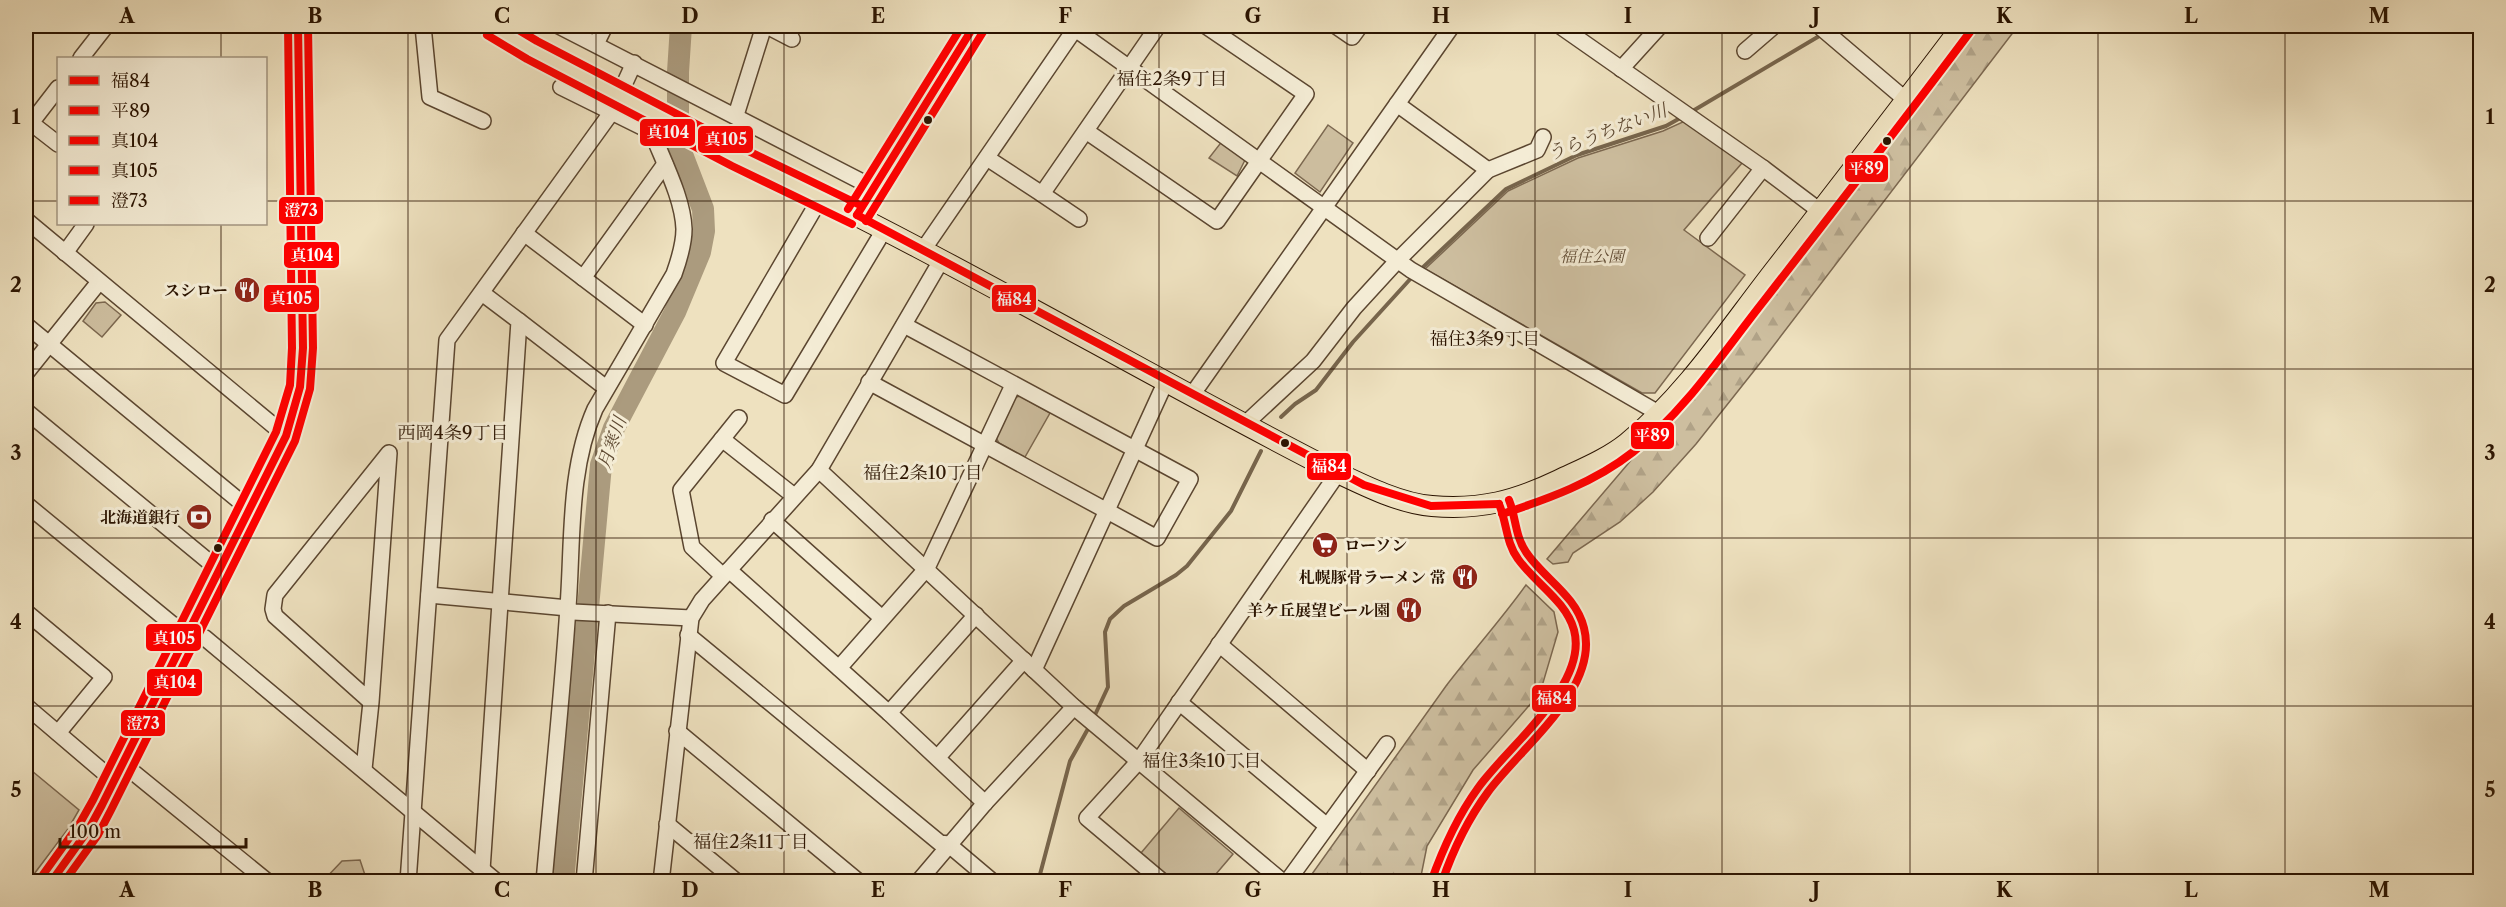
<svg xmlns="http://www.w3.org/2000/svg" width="2506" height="907" font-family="'Libre Caslon Text','Noto Serif JP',serif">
<defs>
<pattern id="forest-firs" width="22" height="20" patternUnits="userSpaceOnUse" patternTransform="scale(1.5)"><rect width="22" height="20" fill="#cdbe9f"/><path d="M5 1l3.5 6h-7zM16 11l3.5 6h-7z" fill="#b0a287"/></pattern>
</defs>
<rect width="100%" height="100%" fill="#eee1bf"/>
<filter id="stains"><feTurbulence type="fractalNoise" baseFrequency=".00333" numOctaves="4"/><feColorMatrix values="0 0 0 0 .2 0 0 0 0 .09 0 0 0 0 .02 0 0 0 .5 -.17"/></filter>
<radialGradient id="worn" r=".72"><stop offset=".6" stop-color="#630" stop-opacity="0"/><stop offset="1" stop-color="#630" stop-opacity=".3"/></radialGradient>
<g fill="#cdbe9f" stroke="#7c6850" stroke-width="1.5">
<polygon points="1687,120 1742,163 1684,230 1745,275 1655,393 1642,393 1425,269 1508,191 1578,158 1663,131"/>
<polygon points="1328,125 1353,143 1320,192 1295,173"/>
<polygon points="1223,140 1245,160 1237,176 1209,158"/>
<polygon points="105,302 121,315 102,337 83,321 96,303"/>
<polygon points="1020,396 1050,413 1025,457 999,443 996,438 1014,398"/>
<polygon points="26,766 79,810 68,829 28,882 26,881"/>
<polygon points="1179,808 1233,854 1210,881 1174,882 1141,853"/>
<polygon points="360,860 365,875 364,881 323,881 342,861"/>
</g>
<g fill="url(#forest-firs)" stroke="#7c6850" stroke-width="1.5">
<polygon points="1979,26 2018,26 1761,362 1696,444 1653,492 1620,522 1573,553 1568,562 1553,564 1547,559 1644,445 1706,383 1875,165"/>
<path d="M 1526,585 L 1554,612 L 1558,632 L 1540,693 L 1473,770 L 1427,846 L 1420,881 L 1307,881 C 1353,816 1399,751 1446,686 C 1472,652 1501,620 1526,585 Z"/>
</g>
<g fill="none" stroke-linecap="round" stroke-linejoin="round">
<g stroke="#77654c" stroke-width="4">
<polyline points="1830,30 1838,26"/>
<polyline points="1691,112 1821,35"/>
<polyline points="1419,271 1506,189 1577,155 1666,126 1682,117"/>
<polyline points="1281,417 1295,404 1316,390 1353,342 1413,276"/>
<polyline points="1094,717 1108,687 1105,632 1110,619 1124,606 1176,575 1187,566 1231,511 1261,451"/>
<polyline points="1038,882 1070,761 1089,727"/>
</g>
<polyline stroke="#ab9b7e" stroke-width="22" points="563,882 601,465 614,428 675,312 700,252 704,231 703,209 678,144 678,72 681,26"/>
<g stroke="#5b4630" stroke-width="18">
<g id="minor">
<polyline points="423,26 430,97 483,121"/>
<polyline points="559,26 874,188"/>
<polyline points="767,26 792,39"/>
<polyline points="1071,26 1411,270 1660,414"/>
<polyline points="1336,26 1352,37 1360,26"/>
<polyline points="1560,26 1763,168 1820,211"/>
<polyline points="1819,26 1906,100"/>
<polyline points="596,44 605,26"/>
<polyline points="1745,51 1774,26"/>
<polyline points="81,58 106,26"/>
<polyline points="1621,69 1660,26"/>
<polyline points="58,88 31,123 58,144"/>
<polyline points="1397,104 1488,170"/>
<polyline points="736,115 764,26"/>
<polyline points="1086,131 1217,221 1306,94 1206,26"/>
<polyline points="987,158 1042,194 1158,26"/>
<polyline points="1042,194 1079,219"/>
<polyline points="821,197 724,363 785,395 884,230"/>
<polyline points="857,215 974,26"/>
<polyline points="26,220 286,436"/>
<polyline points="524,233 645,325"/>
<polyline points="1708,238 1763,168"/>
<polyline points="923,250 1077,26"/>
<polyline points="65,253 86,224"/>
<polyline points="583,278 665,164"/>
<polyline points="482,293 519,321 482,870"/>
<polyline points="519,321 606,388"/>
<polyline points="26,325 249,509"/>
<polyline points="26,373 99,282"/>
<polyline points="869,382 1157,538 1190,479 904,325"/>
<polyline points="1192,395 1452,26"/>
<polyline points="26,411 219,570"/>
<polyline points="1244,425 1313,361 1354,308 1398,260 1488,170 1537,150 1543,137"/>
<polyline points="722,439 794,496"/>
<polyline points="819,470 1074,707 1283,882"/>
<polyline points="26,504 172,624 205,638 497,882"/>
<polyline points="772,520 882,618"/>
<polyline points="729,570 889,713 985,803"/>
<polyline points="723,576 692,547 681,490 739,418"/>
<polyline points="429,595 568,608 573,612 691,618"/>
<polyline points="26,612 104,677 58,733"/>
<polyline points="688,635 940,843 948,844 993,882"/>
<polyline points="1219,644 1368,771"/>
<polyline points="839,668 927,568 1013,385"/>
<polyline points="1034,670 1166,381"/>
<polyline points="1179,702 1327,826"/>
<polyline points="26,706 114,781"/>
<polyline points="889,713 976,615"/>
<polyline points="677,731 859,882"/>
<polyline points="938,757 1024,660"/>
<polyline points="123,764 268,882"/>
<polyline points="364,769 371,702 389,453 275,595 273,609 275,616 371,702"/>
<polyline points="667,824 737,882"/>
<polyline points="408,882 447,340 611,113 634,63"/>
<path d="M 544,882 C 552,790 562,699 568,607 C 573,542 568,470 595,409 L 674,274 C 679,260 684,245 684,229 C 683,198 663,161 652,132 L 561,87"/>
<polyline points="584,882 608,613"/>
<polyline points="661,882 691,618 702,600 819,470 942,259"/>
<polyline points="918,882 985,803 1074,707"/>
<polyline points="1163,882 1087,818 1138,762 1338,473"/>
<polyline points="1287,882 1387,744"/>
</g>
</g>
<g stroke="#2a1300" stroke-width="22">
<g id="major">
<polyline points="493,26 532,50"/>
<path d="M 737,157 C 942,253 1136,370 1338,473 C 1365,486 1402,504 1432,506 C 1481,510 1515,501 1559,480 C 1582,469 1607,459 1627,443 C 1686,395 1730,327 1777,267 C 1839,187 1901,107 1962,26"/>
<polyline points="51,882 89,829 102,805 286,436 300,387 303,348 298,26"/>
</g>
</g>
<use href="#minor" stroke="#f4ecd5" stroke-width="15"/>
<use href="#major" stroke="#eee1bf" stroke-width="20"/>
<g stroke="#2a1300" stroke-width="22" stroke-linecap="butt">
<polyline id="major-bridge" points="532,50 737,157"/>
</g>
<use href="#major-bridge" stroke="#eee1bf" stroke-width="20"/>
<g stroke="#f4ecd5" stroke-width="12">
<g id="bus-1">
<polyline points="857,215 1364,485 1431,506 1499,504"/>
<polyline points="857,215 974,26"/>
<path d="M 1431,882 C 1443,848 1457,817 1478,788 C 1506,748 1589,685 1574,630 C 1566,601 1535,583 1518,559 C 1506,543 1507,523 1499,504"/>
</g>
</g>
<g stroke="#f4ecd5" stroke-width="12">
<g id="bus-2">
<path d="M 1502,514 C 1548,499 1595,482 1633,452 C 1685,411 1722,354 1763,302 C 1833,212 1902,123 1970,32"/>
<path d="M 1442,882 C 1453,850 1468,819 1488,792 C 1520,748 1600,689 1584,628 C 1576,595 1543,578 1526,552 C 1515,536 1516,517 1509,500"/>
</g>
</g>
<g stroke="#f4ecd5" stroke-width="12">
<g id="bus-3">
<polyline points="487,35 527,59 732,166 852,224"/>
<polyline points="866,221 983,32"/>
<polyline points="64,882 98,835 111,810 295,441 310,389 313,348 308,26"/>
</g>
</g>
<g stroke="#f4ecd5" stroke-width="12">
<g id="bus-4">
<polyline points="512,26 537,41 742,148 862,206"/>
<polyline points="848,209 962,26"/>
<polyline points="42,876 80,823 93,800 276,432 290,385 292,348 288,26"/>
</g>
</g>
<g stroke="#f4ecd5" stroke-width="12">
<polyline id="bus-5" points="51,882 89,829 102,805 286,436 300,387 303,348 298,26"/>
</g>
<use href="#bus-1" stroke="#f00" stroke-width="8"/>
<use href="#bus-2" stroke="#f00" stroke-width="8"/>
<use href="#bus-3" stroke="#f00" stroke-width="8"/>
<use href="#bus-4" stroke="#f00" stroke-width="8"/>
<use href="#bus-5" stroke="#f00" stroke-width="8"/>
</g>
<path fill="none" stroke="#2a1300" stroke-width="1.5" stroke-opacity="0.55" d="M 221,26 L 221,58M 408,26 L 408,882M 596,26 L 596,882M 784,26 L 784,882M 971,26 L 971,882M 1159,26 L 1159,882M 1347,26 L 1347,882M 1535,26 L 1535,882M 1722,26 L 1722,882M 1910,26 L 1910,882M 2098,26 L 2098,882M 2285,26 L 2285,882M 26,201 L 58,201M 266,201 L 2480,201M 221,224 L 221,882M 26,369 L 2480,369M 26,538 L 2480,538M 26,706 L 2480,706"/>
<defs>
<g id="restaurant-disc" transform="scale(1.35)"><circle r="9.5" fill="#8f2418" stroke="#f4ecd5"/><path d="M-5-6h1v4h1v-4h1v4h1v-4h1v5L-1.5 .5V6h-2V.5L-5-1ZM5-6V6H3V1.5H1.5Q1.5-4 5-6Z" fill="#fff"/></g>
<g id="bank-disc" transform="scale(1.35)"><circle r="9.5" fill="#8f2418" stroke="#f4ecd5"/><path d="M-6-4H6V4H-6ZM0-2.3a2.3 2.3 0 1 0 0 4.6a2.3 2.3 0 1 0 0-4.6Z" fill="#fff"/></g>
<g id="supermarket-disc" transform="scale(1.35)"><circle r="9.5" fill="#8f2418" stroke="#f4ecd5"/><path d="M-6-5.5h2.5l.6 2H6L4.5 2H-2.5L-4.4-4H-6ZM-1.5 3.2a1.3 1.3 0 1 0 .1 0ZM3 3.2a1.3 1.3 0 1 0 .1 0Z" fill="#fff"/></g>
</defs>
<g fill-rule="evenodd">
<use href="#restaurant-disc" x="247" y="290"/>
<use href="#bank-disc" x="199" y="517"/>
<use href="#supermarket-disc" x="1325" y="545"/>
<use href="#restaurant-disc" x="1465" y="577"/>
<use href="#restaurant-disc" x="1409" y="610"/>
</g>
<g fill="#2a1300" stroke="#f4ecd5" stroke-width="2">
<circle cx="928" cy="120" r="5"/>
<circle cx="1887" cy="141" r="5"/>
<circle cx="1285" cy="443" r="5"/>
<circle cx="218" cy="548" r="5"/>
</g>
<g text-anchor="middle" stroke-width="6" stroke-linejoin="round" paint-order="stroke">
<g font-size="16" font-style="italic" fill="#634f38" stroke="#f4ecd5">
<text x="1592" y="262">福住公園</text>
</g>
<g font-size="16" font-weight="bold" fill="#2a1300" stroke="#f4ecd5" text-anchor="end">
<text x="228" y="296">スシロー</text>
<text x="180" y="523">北海道銀行</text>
<text x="1344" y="551" text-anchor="start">ローソン</text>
<text x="1446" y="583">札幌豚骨ラーメン 常</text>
<text x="1390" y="616">羊ケ丘展望ビール園</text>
</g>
<g font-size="18" fill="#2a1300" stroke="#f4ecd5">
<text x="1172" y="85">福住2条9丁目</text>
<text x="1485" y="345">福住3条9丁目</text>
<text x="453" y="439">西岡4条9丁目</text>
<text x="923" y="479">福住2条10丁目</text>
<text x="1202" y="767">福住3条10丁目</text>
<text x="751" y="848">福住2条11丁目</text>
</g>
<g font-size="18" font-style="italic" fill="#5e4932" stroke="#f4ecd5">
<text transform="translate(1607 132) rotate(-21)" y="6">うらうちない川</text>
<text transform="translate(612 443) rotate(-71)" y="6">月寒川</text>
</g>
</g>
<g stroke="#f4ecd5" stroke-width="2">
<rect x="639" y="118" width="57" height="29" rx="6" fill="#f00"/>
<rect x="697" y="125" width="57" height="29" rx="6" fill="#f00"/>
<rect x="1844" y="154" width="45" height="29" rx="6" fill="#f00"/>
<rect x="278" y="196" width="46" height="29" rx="6" fill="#f00"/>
<rect x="283" y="241" width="57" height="28" rx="6" fill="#f00"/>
<rect x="263" y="284" width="57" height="29" rx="6" fill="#f00"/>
<rect x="991" y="284" width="46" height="29" rx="6" fill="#f00"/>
<rect x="1630" y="421" width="45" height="29" rx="6" fill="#f00"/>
<rect x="1306" y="452" width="46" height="29" rx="6" fill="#f00"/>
<rect x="145" y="623" width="57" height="29" rx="6" fill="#f00"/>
<rect x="146" y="668" width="57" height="29" rx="6" fill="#f00"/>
<rect x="1531" y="684" width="46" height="29" rx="6" fill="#f00"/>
<rect x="120" y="709" width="46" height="28" rx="6" fill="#f00"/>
</g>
<g font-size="16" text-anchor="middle" font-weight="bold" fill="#fff">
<text x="668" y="138">真104</text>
<text x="726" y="145">真105</text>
<text x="1866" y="174">平89</text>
<text x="301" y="216">澄73</text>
<text x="312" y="261">真104</text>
<text x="291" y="304">真105</text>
<text x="1014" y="305">福84</text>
<text x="1652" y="441">平89</text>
<text x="1329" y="472">福84</text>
<text x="174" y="644">真105</text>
<text x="175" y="688">真104</text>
<text x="1554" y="704">福84</text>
<text x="143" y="729">澄73</text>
</g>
<rect width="2506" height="907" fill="none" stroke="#eee1bf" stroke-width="66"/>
<rect x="57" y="57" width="210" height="168" fill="#f4ecd5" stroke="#a39580" stroke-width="1.5"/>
<rect x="69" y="76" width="30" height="9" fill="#ff0000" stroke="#a39580" stroke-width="1.5"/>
<text x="111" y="87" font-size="18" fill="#2a1300">福84</text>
<rect x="69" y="106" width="30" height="9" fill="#ff0000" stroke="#a39580" stroke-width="1.5"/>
<text x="111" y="117" font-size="18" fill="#2a1300">平89</text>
<rect x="69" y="136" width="30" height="9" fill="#ff0000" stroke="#a39580" stroke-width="1.5"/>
<text x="111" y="147" font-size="18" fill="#2a1300">真104</text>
<rect x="69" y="166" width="30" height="9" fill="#ff0000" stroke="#a39580" stroke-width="1.5"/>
<text x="111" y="177" font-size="18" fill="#2a1300">真105</text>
<rect x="69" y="196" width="30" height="9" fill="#ff0000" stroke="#a39580" stroke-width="1.5"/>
<text x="111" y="207" font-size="18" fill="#2a1300">澄73</text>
<path d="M60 838v9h186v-9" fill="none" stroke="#2a1300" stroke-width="3"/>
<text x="69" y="838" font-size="18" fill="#2a1300" stroke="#f4ecd5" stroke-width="4.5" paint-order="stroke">100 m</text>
<rect x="33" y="33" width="2440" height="841" fill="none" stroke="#2a1300" stroke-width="2"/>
<g font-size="20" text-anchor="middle" font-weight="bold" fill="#2a1300">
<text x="127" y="23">A</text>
<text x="315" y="23">B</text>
<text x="502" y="23">C</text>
<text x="690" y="23">D</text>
<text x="878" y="23">E</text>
<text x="1065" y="23">F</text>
<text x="1253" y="23">G</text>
<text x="1441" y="23">H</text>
<text x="1628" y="23">I</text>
<text x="1816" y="23">J</text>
<text x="2004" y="23">K</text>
<text x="2191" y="23">L</text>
<text x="2379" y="23">M</text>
<text x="16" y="124">1</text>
<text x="2490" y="124">1</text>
<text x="16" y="292">2</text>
<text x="2490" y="292">2</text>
<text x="16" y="460">3</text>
<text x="2490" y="460">3</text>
<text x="16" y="629">4</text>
<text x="2490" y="629">4</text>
<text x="16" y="797">5</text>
<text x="2490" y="797">5</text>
<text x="127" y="897">A</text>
<text x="315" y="897">B</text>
<text x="502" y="897">C</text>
<text x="690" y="897">D</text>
<text x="878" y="897">E</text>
<text x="1065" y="897">F</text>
<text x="1253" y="897">G</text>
<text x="1441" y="897">H</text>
<text x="1628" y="897">I</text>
<text x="1816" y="897">J</text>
<text x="2004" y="897">K</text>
<text x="2191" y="897">L</text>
<text x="2379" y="897">M</text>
</g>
<rect width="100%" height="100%" filter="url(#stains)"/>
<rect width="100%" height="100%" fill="url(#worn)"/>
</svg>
